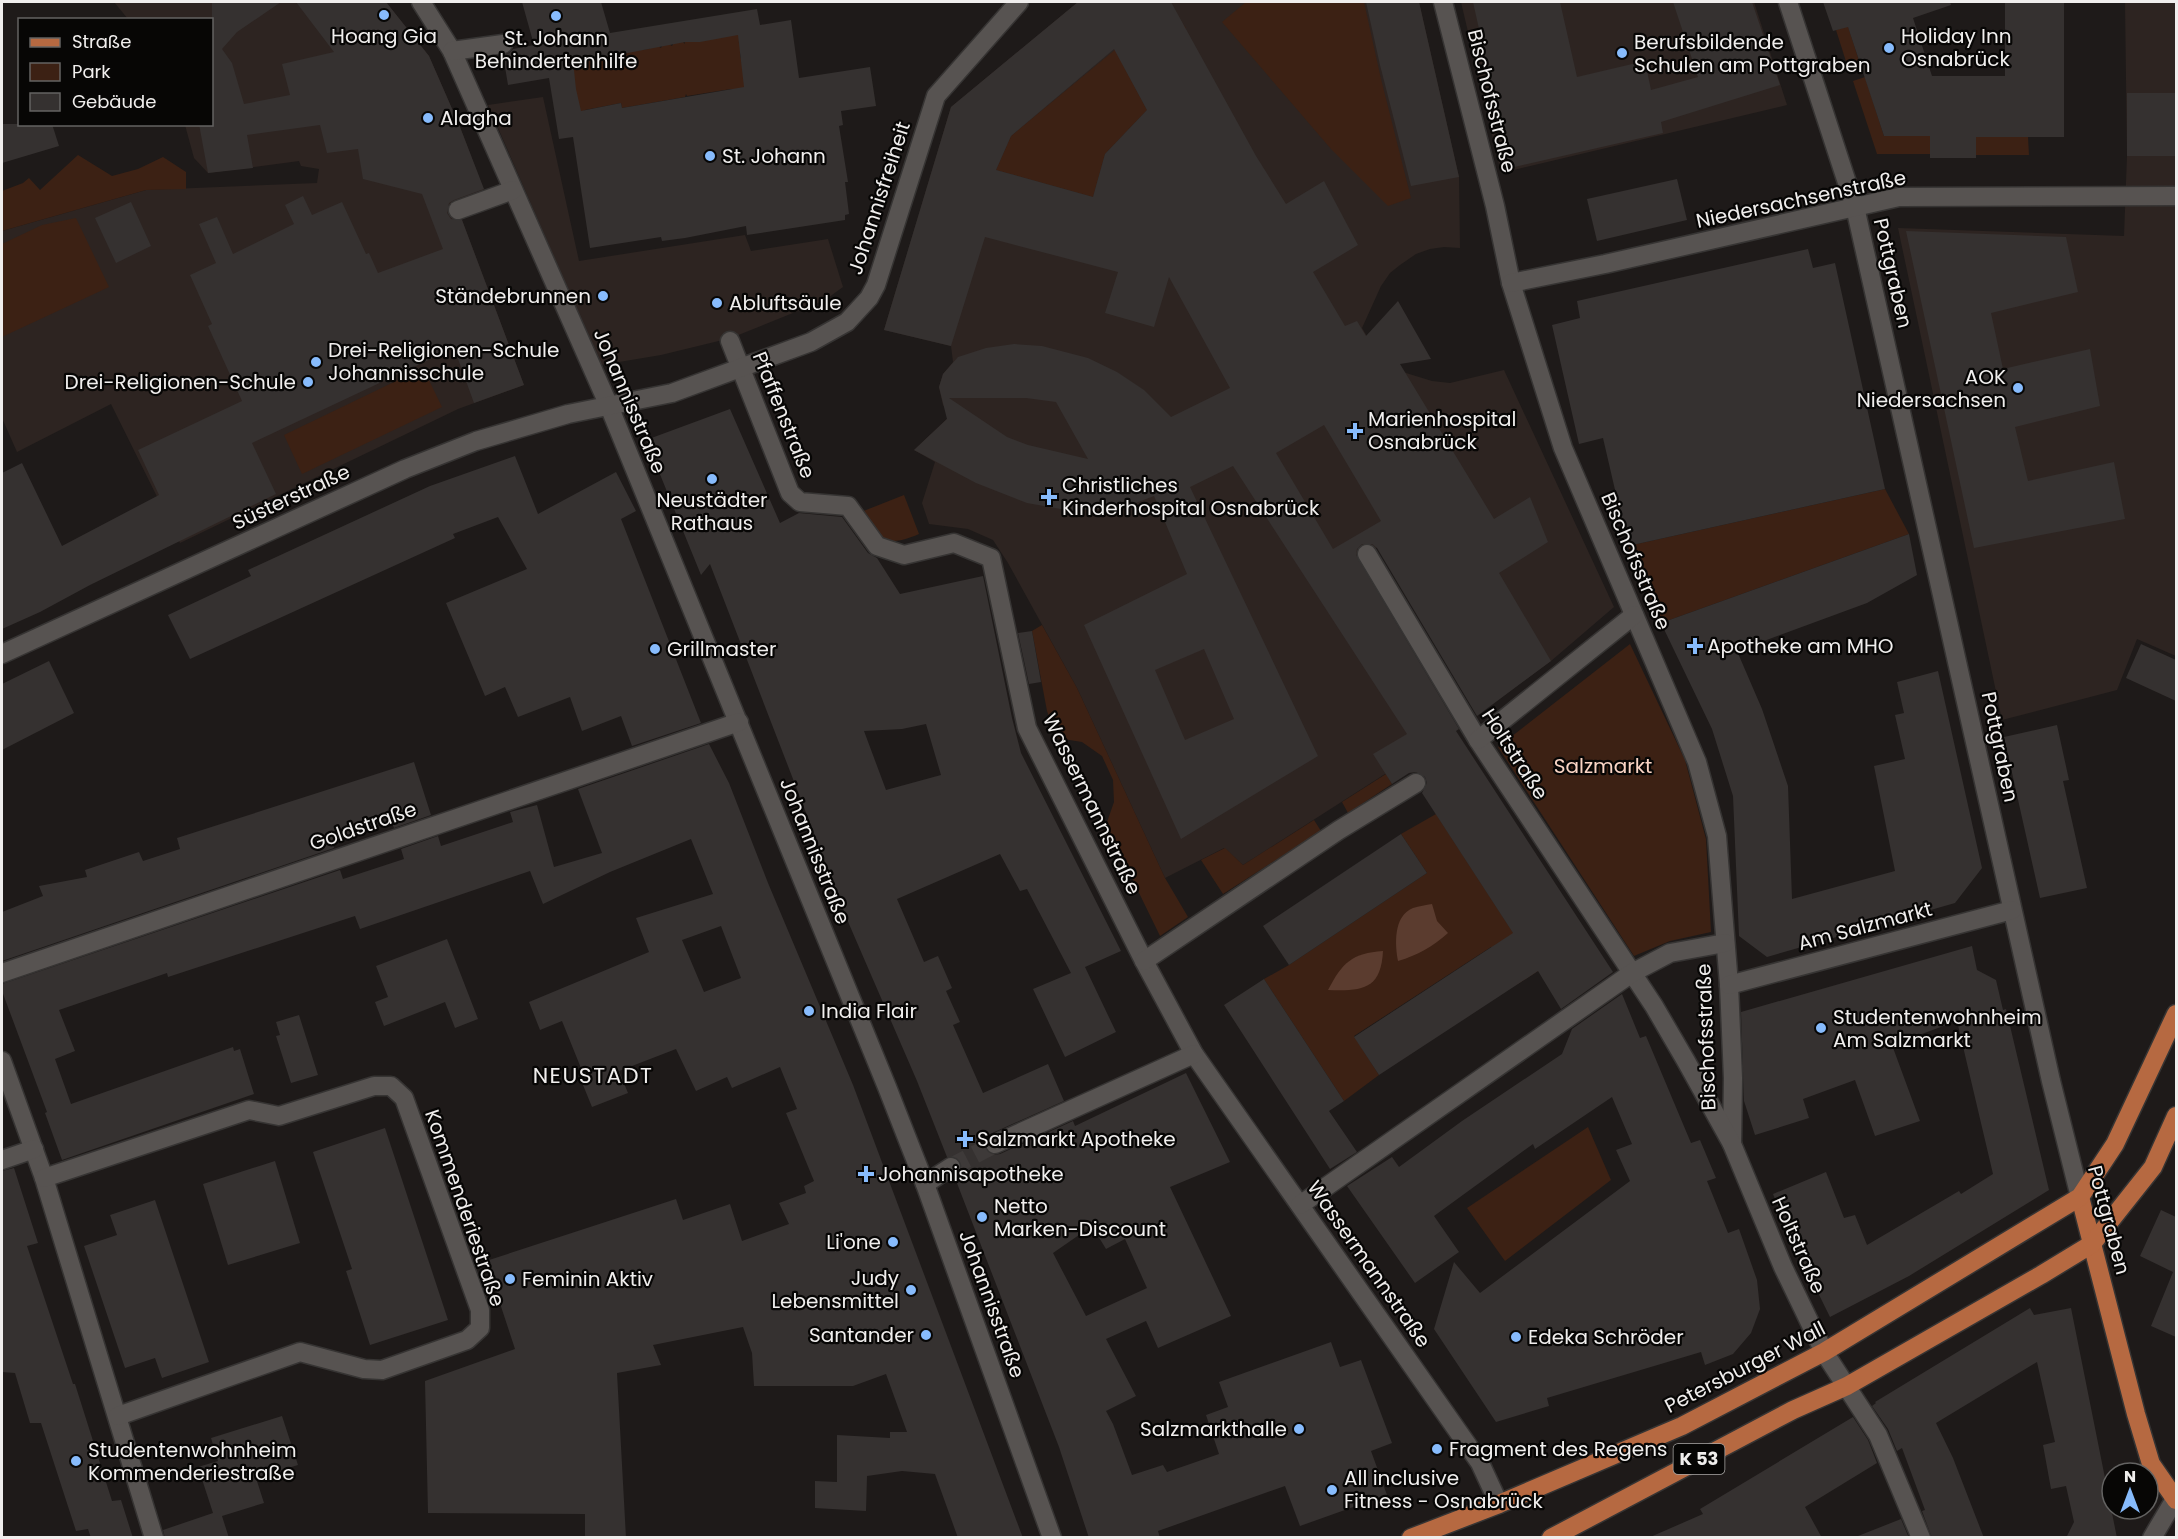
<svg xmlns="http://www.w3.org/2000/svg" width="2178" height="1539" font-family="Poppins,sans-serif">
<rect width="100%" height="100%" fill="#1e1a19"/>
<g fill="#2d2421">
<polygon points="114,2 386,2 429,56 460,127 485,193 456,204 524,385 458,409 180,543 111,404 17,452 2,418 2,231 146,190 317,183 319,169 301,166 299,161 208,173 194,158 185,125 212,124 212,20 128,19"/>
<polygon points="1078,2 1419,2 1459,177 1460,248 1444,247 1430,249 1416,254 1400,265 1390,273 1381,286 1362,328 1376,351 1406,373 1432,381 1450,383 1504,370 1614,607 1551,661 1488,707 1385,542 1355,562 1425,763 1385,774 1243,865 1224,848 1165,878 1077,688 1008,563 993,540 968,529 929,524 922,503 935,462 914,450 952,414 943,405 939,387 943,374 953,362 951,346 884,330 951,107"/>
<polygon points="1461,2 1754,2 1787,105 1501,173"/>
<polygon points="2125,2 2176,2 2176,656 2137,639 2117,690 2002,720 1898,228 2124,236 2127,156"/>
<polygon points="543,97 579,261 745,235 751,251 828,239 843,287 825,300 731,338 661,355 601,365 488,105"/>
</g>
<g fill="#3c2114">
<polygon points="1246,2 1364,2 1381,79 1411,198 1388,206 1331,149 1222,22"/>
<polygon points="1168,6 1186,28 1122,63 1147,110 1105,154 1093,197 996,170 1011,136"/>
<polygon points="1848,26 1862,70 1850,74 1836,30"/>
<polygon points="740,31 742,41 738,42 742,43 740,55 749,91 731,89 687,96 686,94 685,97 622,108 621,103 585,110 576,116 567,59 648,49 650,49 649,46 659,44 660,48 662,47 661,44 670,42 671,46 673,45 673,42 682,41 685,44 684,40"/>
<polygon points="1865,77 1884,136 1931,136 1930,154 1877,154 1853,81"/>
<polygon points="1976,137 2028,137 2029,155 1976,155"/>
<polygon points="78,155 112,176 138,169 163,157 186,172 186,189 146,190 2,231 2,191 23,183 29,178 40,190"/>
<polygon points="76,218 109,287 2,337 2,244 42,225"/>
<polygon points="423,368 442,407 302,474 284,435"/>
<polygon points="1885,489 1909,534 1661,623 1628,546"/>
<path d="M 904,495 L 919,534 C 884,549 882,539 861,512 Z"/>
<polygon points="1042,625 1077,688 1165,878 1188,917 1160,936 1106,825 1114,802 1113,780 1102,756 1082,742 1057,738 1047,711 1032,631"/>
<polygon points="1630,644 1685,760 1706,839 1711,932 1670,941 1634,956 1498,747"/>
<polygon points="1386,774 1392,784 1348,813 1342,802"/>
<polygon points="1436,814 1538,971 1516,985 1491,947 1354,1036 1379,1075 1344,1101 1264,979 1289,965 1427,873 1401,834"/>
<polygon points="1314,820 1321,831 1223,894 1201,860 1225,848 1243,865"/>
<polygon points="1588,1127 1611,1180 1505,1261 1467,1208"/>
</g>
<g fill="#5b3c2f">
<path d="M 1432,904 L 1437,921 L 1448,933 C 1432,947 1418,955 1398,961 C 1395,945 1393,916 1413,908 C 1419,906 1426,905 1432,904 Z"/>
<path d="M 1383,951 C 1381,990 1362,991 1328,990 C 1342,963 1352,953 1383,951 Z"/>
</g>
<g fill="#353130" fill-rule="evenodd">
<polygon points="212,2 281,2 237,32 222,49 232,63 244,104 290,95 282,64 334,52 296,2 386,2 429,56 460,127 484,189 454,200 449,203 447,213 451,219 462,220 524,385 474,403 454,348 252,443 276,494 90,585 40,612 2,629 2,473 22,463 62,546 159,495 138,450 242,401 208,326 212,324 190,275 216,263 199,224 217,217 233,254 294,224 285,205 303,196 312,215 342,202 366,254 369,253 378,273 443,249 422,194 363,179 358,149 327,153 320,125 247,135 253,168 208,173 199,124 212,124"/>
<path d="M 522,2 L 601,2 L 610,33 L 757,9 L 760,25 L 791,20 L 799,78 L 870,67 L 876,106 L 841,111 L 843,125 L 839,126 L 848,182 L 845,182 L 849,214 L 845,215 L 845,220 L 747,235 L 746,226 L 685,238 L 662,241 L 661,237 L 590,248 L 573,137 L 559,139 L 549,78 L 508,85 L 503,55 L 509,53 L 513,49 L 534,45 ZM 738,35 L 744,87 L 622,108 L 621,103 L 581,111 L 576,89 L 573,61 L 586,61 L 685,42 L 700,42 Z"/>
<path d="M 1078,2 L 1171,2 L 1256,156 L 1286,204 L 1324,181 L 1358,245 L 1313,272 L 1345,326 L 1357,321 L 1366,336 L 1398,301 L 1431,359 L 1400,364 L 1494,519 L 1530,497 L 1548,542 L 1499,573 L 1551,661 L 1477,716 L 1377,548 L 1372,544 L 1362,544 L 1357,549 L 1356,555 L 1459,729 L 1456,731 L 1613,972 L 1561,1009 L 1538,971 L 1379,1075 L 1354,1037 L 1513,933 L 1422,793 L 1427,783 L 1425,777 L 1416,772 L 1409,773 L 1392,784 L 1373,754 L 1407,734 L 1233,466 L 1190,487 L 1318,756 L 1181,839 L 1084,625 L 1187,574 L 1154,496 L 1125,507 L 1072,511 L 1027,503 L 976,483 L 914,450 L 947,419 L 939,387 L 943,374 L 958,357 L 986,348 L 1014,344 L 1042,346 L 1088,358 L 1117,372 L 1144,390 L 1171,417 L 1230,388 L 1169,277 L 1154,327 L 1105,313 L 1118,272 L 985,237 L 951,346 L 884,330 L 951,107 ZM 1114,49 L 1147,110 L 1105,154 L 1093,197 L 996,170 L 1011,136 ZM 949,398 L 1026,398 L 1056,402 L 1088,459 L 1028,445 L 1007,437 ZM 1324,425 L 1381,521 L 1333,549 L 1276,453 ZM 1204,649 L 1234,719 L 1185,740 L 1155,670 Z"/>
<polygon points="1366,2 1419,2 1459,177 1411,186 1380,65"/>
<polygon points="1473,2 1560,2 1577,77 1645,61 1651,90 1698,77 1673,2 1752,2 1780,85 1661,122 1663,133 1510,168"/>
<polygon points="1823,2 1950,2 1951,5 1913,18 1932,76 2005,76 2005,2 2064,2 2064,137 1976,137 1976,158 1930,158 1930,136 1884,136 1848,27 1833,31"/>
<rect x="2127" y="93" width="49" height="63"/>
<polygon points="2,124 52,124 59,146 2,163"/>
<polygon points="1677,179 1687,220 1597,241 1587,199"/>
<polygon points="131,202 151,246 116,263 95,218"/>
<polygon points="1906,231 2066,237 2078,292 1991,313 2003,369 2090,349 2100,406 2015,427 2028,481 2114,462 2125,519 1974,548"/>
<polygon points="1808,249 1813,268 1835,263 1885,489 1628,546 1603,438 1579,444 1552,325 1580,318 1577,301"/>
<path d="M 730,409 L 780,523 L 799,513 L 842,517 L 868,553 L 877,558 L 900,594 L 983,576 L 1012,718 L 1021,753 L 1121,951 L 1085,967 L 1116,1032 L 1065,1057 L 1033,989 L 1071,973 L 1027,889 L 1020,891 L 1000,854 L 897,899 L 924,962 L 938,956 L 952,988 L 946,991 L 960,1022 L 953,1025 L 983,1093 L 1048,1064 L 1064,1101 L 990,1134 L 984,1142 L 985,1149 L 993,1155 L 1000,1154 L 1073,1121 L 1075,1126 L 1186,1073 L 1230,1162 L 1170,1187 L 1231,1316 L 1158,1348 L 1146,1321 L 1106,1339 L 1136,1396 L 1106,1411 L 1113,1424 L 1132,1475 L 1163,1465 L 1167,1472 L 1219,1454 L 1206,1415 L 1228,1407 L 1219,1382 L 1331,1342 L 1340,1367 L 1361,1360 L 1392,1443 L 1371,1451 L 1387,1495 L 1300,1526 L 1285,1486 L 1158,1531 L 1160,1538 L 1089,1538 L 1059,1447 L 955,1178 L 961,1172 L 961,1161 L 956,1157 L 947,1157 L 917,1081 L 849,924 L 710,564 L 701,575 L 646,440 ZM 926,724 L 941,775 L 886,790 L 864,731 L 902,729 ZM 1092,1226 L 1106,1249 L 1125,1239 L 1147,1288 L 1086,1316 L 1053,1253 Z"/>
<polygon points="515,456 538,514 616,472 636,511 621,519 701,723 632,746 621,716 582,731 570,697 518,717 505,687 485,696 446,603 527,569 498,517 453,534 455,538 190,659 168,615 251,576 248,570 430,486"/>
<polygon points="1909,534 1917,575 1867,603 1737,651 1762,709 1788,786 1792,899 1895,871 1874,766 1905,759 1895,715 1904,713 1897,682 1938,671 1982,868 1955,903 1767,957 1739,936 1733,796 1712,729 1661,623"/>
<polygon points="1032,631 1041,682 1029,684 1018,633"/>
<polygon points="2141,644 2176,660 2176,701 2126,678"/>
<polygon points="49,661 74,713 2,750 2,684"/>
<polygon points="2057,725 2069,780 2063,781 2087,888 2040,898 2004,737"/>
<path d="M 709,744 L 729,783 L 768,883 L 853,1085 L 1023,1538 L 958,1538 L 935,1474 L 902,1471 L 867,1476 L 866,1511 L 815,1508 L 815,1481 L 837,1482 L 837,1435 L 890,1438 L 890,1432 L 907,1432 L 886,1374 L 853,1386 L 754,1386 L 752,1353 L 743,1327 L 653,1345 L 661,1365 L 617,1373 L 626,1538 L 585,1538 L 585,1514 L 428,1513 L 425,1381 L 515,1349 L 486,1261 L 676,1199 L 683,1220 L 730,1204 L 742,1241 L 789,1224 L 779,1203 L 806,1193 L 804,1186 L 814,1181 L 786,1113 L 797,1109 L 780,1067 L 732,1088 L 727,1077 L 696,1091 L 676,1049 L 619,1071 L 628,1093 L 592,1107 L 583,1085 L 587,1083 L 562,1021 L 540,1030 L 529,1002 L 649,952 L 636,918 L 713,894 L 691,839 L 610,872 L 543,904 L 530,871 L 360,929 L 355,916 L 168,977 L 167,973 L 59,1010 L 75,1051 L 55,1059 L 71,1104 L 233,1047 L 234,1051 L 240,1049 L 254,1094 L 62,1160 L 45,1113 L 47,1112 L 2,991 L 2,984 L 340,870 L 343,879 L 404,859 L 401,849 L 438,836 L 441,846 L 513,822 L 510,812 L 537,805 L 554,867 L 602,853 L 578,789 ZM 721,926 L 741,978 L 704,992 L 682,940 Z"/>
<polygon points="414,762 431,815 394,828 391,821 332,840 334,848 2,961 2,912 43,896 39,886 87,877 85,870 139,852 143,861 180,849 177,838"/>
<polygon points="1401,834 1427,873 1289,965 1263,926"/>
<polygon points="447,939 478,1019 455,1028 445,1002 384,1026 375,1002 388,997 376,966"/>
<polygon points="1972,946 1977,970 1996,980 2003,1010 2006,1009 2049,1190 1909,1276 1830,1317 1787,1230 1773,1194 1826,1172 1844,1218 1855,1215 1867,1245 1959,1191 1961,1194 1993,1174 1957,1021 1892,1045 1920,1121 1875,1136 1855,1080 1803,1099 1809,1118 1755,1135 1744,1101 1741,1012"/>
<polygon points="1264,979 1344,1101 1329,1111 1357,1152 1330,1169 1224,1005"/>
<polygon points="1622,994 1640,1038 1646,1036 1691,1143 1700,1140 1716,1178 1707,1181 1728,1233 1739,1229 1757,1280 1760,1309 1751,1333 1733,1354 1705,1365 1701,1352 1547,1398 1549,1406 1496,1422 1434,1329 1454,1262 1480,1293 1630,1181 1616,1150 1632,1144 1612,1097 1535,1149 1533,1144 1434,1216 1459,1252 1415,1283 1347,1186 1392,1157 1399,1167 1462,1121 1562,1054 1572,1029"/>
<polygon points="299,1015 318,1075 291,1083 276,1036 280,1035 276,1022"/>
<polygon points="385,1128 448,1320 370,1345 346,1271 352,1269 313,1152"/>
<polygon points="275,1161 300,1243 228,1265 203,1184"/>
<polygon points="14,1168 38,1243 27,1246 73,1384 75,1384 112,1501 121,1500 133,1538 91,1538 88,1529 76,1531 41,1423 30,1423 15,1373 2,1372 2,1171"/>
<polygon points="155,1200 209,1362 162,1378 155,1358 125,1368 84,1246 117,1235 110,1215"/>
<polygon points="2161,1210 2176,1217 2176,1337 2151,1326 2173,1272 2140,1256"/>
<polygon points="2030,1308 2034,1315 2071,1308 2117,1538 2066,1538 2074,1522 2066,1486 2051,1489 2043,1445 2055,1442 2037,1362 1936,1423 1953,1458 1984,1538 1932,1538 1922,1511 1925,1510 1902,1448 1897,1451 1888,1429 1872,1406 1876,1403 1875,1402"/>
<polygon points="282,1416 298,1465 256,1478 264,1503 222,1516 229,1538 165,1538 163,1530 213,1513 198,1467 218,1461 211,1438"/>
<polygon points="1853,1417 1868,1440 1877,1463 1805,1507 1822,1538 1648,1538 1703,1514 1700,1509"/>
<polygon points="1901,1519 1909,1538 1858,1538 1858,1536"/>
</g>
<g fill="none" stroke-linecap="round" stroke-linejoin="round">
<polyline stroke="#3e3a39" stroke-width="18" stroke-dasharray="18 9" stroke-linecap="butt" points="951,1167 995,1144"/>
<g stroke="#363433" stroke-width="21">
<g id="minor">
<polyline points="421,2 452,51 609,406 887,1087 925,1184 1052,1538"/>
<polyline points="1443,2 1495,206 1511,283 1563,448 1697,762 1717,836 1729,985 1733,1078 1732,1144"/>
<polyline points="1788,2 1855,207 2051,1081 2080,1197"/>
<polyline points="452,51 503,44"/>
<polyline points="458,210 513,190"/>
<polyline points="1511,283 1605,264 1899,197 2176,196"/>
<polyline points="730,341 790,493 800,502 848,506 877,546 904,555 954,543 991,558 1027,728 1144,961 1194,1054 1471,1450 1480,1463 1499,1504"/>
<polyline points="1367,554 1478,740 1654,1006 1686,1061 1732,1144 1783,1267 1824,1352 1878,1435 1921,1538"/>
<polyline points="2,654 405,469 476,441 568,414 672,393 811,342 847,322 869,298 876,285 936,96 1019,2"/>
<polyline points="1478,740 1634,615"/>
<polyline points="1144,961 1339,830 1416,783"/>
<polyline points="2,973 739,722"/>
<polyline points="1729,985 2012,910"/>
<polyline points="2,1061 44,1178 154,1538"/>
<polyline points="995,1144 1194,1054"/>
<polyline points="2,1160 34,1149"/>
<polyline points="44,1178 249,1110 279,1116 374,1086 391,1086 404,1098 480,1310 480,1328 467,1340 382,1370 364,1369 300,1352 118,1416"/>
<polyline points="925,1184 951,1167"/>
<polyline points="1300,1205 1632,973 1670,953 1725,943"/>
<polyline points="2152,1538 2175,1499"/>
</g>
</g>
<g stroke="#363433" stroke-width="21">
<g id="major">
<polyline points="2080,1197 2136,1414 2151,1464 2176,1500"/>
<polyline points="1411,1538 1499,1504 1682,1426 1824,1352 2080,1197 2115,1144 2176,1014"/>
<polyline points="1551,1538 1793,1410 1847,1386 2041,1275 2092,1244 2153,1167 2176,1116"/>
</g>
</g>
<use href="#minor" stroke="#575351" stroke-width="18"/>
<use href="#major" stroke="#b66941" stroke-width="18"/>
</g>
<g fill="#87bbfc" stroke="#070605" stroke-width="2">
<circle cx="384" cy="15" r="6"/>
<circle cx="556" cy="16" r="6"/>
<circle cx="1889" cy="48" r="6"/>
<circle cx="1622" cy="53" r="6"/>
<circle cx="428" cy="118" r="6"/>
<circle cx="710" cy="156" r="6"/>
<circle cx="603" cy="296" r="6"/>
<circle cx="717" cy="303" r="6"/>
<circle cx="316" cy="362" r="6"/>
<circle cx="308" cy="382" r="6"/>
<circle cx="2018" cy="388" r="6"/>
<path d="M1352 422h6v6h6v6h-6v6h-6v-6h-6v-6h6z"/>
<circle cx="712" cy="479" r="6"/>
<path d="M1046 488h6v6h6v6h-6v6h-6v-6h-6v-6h6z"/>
<path d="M1692 637h6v6h6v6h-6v6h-6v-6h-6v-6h6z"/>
<circle cx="655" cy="649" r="6"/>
<circle cx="809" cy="1011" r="6"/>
<circle cx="1821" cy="1028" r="6"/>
<path d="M962 1130h6v6h6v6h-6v6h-6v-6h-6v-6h6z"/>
<path d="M863 1165h6v6h6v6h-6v6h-6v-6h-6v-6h6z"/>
<circle cx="982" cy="1217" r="6"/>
<circle cx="893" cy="1242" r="6"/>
<circle cx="510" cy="1279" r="6"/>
<circle cx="911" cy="1290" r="6"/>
<circle cx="926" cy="1335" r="6"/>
<circle cx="1516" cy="1337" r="6"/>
<circle cx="1299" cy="1429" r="6"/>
<circle cx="1437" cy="1449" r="6"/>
<circle cx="76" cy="1461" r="6"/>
<circle cx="1332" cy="1490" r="6"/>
</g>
<g text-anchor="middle" stroke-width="4.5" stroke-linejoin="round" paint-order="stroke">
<rect fill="#070605" stroke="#aaa8a7" stroke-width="1.5" x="1673.5" y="1444" width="51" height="30" rx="4.5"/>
<g font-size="18" font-weight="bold" fill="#f0eeed">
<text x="1699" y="1465">K 53</text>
</g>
<g font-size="20" fill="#f0eeed" stroke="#070605" text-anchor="start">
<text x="384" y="43" text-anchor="middle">Hoang Gia</text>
<text x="1901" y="43">Holiday Inn<tspan x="1901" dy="23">Osnabrück</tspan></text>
<text x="556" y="45" text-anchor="middle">St. Johann<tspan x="556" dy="23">Behindertenhilfe</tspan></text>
<text x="1634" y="49">Berufsbildende<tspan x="1634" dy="23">Schulen am Pottgraben</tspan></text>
<text x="440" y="125">Alagha</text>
<text x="722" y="163">St. Johann</text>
<text x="591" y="303" text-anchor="end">Ständebrunnen</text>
<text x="729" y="310">Abluftsäule</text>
<text x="328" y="357">Drei-Religionen-Schule<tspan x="328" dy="23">Johannisschule</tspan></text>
<text x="2006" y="384" text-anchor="end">AOK<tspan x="2006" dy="23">Niedersachsen</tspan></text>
<text x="296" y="389" text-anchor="end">Drei-Religionen-Schule</text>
<text x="1368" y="426">Marienhospital<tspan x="1368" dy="23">Osnabrück</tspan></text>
<text x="1062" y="492">Christliches<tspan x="1062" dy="23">Kinderhospital Osnabrück</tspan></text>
<text x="712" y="507" text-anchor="middle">Neustädter<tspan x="712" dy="23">Rathaus</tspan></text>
<text x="1707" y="653">Apotheke am MHO</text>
<text x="667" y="656">Grillmaster</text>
<text x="821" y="1018">India Flair</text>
<text x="1833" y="1024">Studentenwohnheim<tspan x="1833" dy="23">Am Salzmarkt</tspan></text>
<text x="977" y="1146">Salzmarkt Apotheke</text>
<text x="878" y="1181">Johannisapotheke</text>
<text x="994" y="1213">Netto<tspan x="994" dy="23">Marken-Discount</tspan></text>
<text x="881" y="1249" text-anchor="end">Li'one</text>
<text x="899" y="1285" text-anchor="end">Judy<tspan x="899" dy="23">Lebensmittel</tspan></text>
<text x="522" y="1286">Feminin Aktiv</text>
<text x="914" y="1342" text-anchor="end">Santander</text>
<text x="1528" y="1344">Edeka Schröder</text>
<text x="1287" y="1436" text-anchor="end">Salzmarkthalle</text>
<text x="1449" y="1456">Fragment des Regens</text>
<text x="88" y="1457">Studentenwohnheim<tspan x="88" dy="23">Kommenderiestraße</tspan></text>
<text x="1344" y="1485">All inclusive<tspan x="1344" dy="23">Fitness - Osnabrück</tspan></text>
</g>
<g font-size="20" fill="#f0eeed" stroke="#070605">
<text transform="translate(1492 101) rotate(76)" y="7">Bischofsstraße</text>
<text transform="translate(879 198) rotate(-72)" y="7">Johannisfreiheit</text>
<text transform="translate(1801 199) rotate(-12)" y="7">Niedersachsenstraße</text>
<text transform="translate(1893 273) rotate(77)" y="7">Pottgraben</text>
<text transform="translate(630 401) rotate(67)" y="7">Johannisstraße</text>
<text transform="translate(784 415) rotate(68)" y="7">Pfaffenstraße</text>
<text transform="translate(291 497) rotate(-25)" y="7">Süsterstraße</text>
<text transform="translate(1636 561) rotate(67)" y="7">Bischofsstraße</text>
<text transform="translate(2000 747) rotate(78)" y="7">Pottgraben</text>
<text transform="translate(1515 754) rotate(57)" y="7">Holtstraße</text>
<text transform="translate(1092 804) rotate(64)" y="7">Wassermannstraße</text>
<text transform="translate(363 826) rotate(-19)" y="7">Goldstraße</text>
<text transform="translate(815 851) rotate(68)" y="7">Johannisstraße</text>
<text transform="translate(1865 926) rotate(-15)" y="7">Am Salzmarkt</text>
<text transform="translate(1706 1037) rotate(-92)" y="7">Bischofsstraße</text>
<text transform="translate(465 1208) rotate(71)" y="7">Kommenderiestraße</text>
<text transform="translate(2109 1220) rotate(75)" y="7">Pottgraben</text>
<text transform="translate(1799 1245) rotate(66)" y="7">Holtstraße</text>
<text transform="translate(1369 1264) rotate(55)" y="7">Wassermannstraße</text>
<text transform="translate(992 1304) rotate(70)" y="7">Johannisstraße</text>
<text transform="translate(1745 1367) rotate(-27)" y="7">Petersburger Wall</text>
</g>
<g font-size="20" fill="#f9d4c4" stroke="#070605">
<text x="1603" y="773">Salzmarkt</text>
</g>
<g font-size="22" letter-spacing="1.5" fill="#f0eeed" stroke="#070605">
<text x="593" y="1083">NEUSTADT</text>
</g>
</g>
<rect width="2178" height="1539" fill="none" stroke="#f0eeed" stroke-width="6"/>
<rect x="18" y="18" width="195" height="108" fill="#070605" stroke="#646362" stroke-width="1.5"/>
<rect x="30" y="38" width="30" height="9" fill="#b66941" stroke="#646362" stroke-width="1.5"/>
<text x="72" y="48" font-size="18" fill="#f0eeed">Straße</text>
<rect x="30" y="63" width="30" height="18" fill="#3c2114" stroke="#646362" stroke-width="1.5"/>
<text x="72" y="78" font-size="18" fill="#f0eeed">Park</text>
<rect x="30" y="93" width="30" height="18" fill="#353130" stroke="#646362" stroke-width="1.5"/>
<text x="72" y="108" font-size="18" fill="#f0eeed">Gebäude</text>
<g transform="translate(2130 1491)"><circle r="28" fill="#070605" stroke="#646362" stroke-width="1.5"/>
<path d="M0-4.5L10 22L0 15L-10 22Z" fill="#87bbfc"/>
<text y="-9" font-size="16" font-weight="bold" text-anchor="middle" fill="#f0eeed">N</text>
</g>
</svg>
